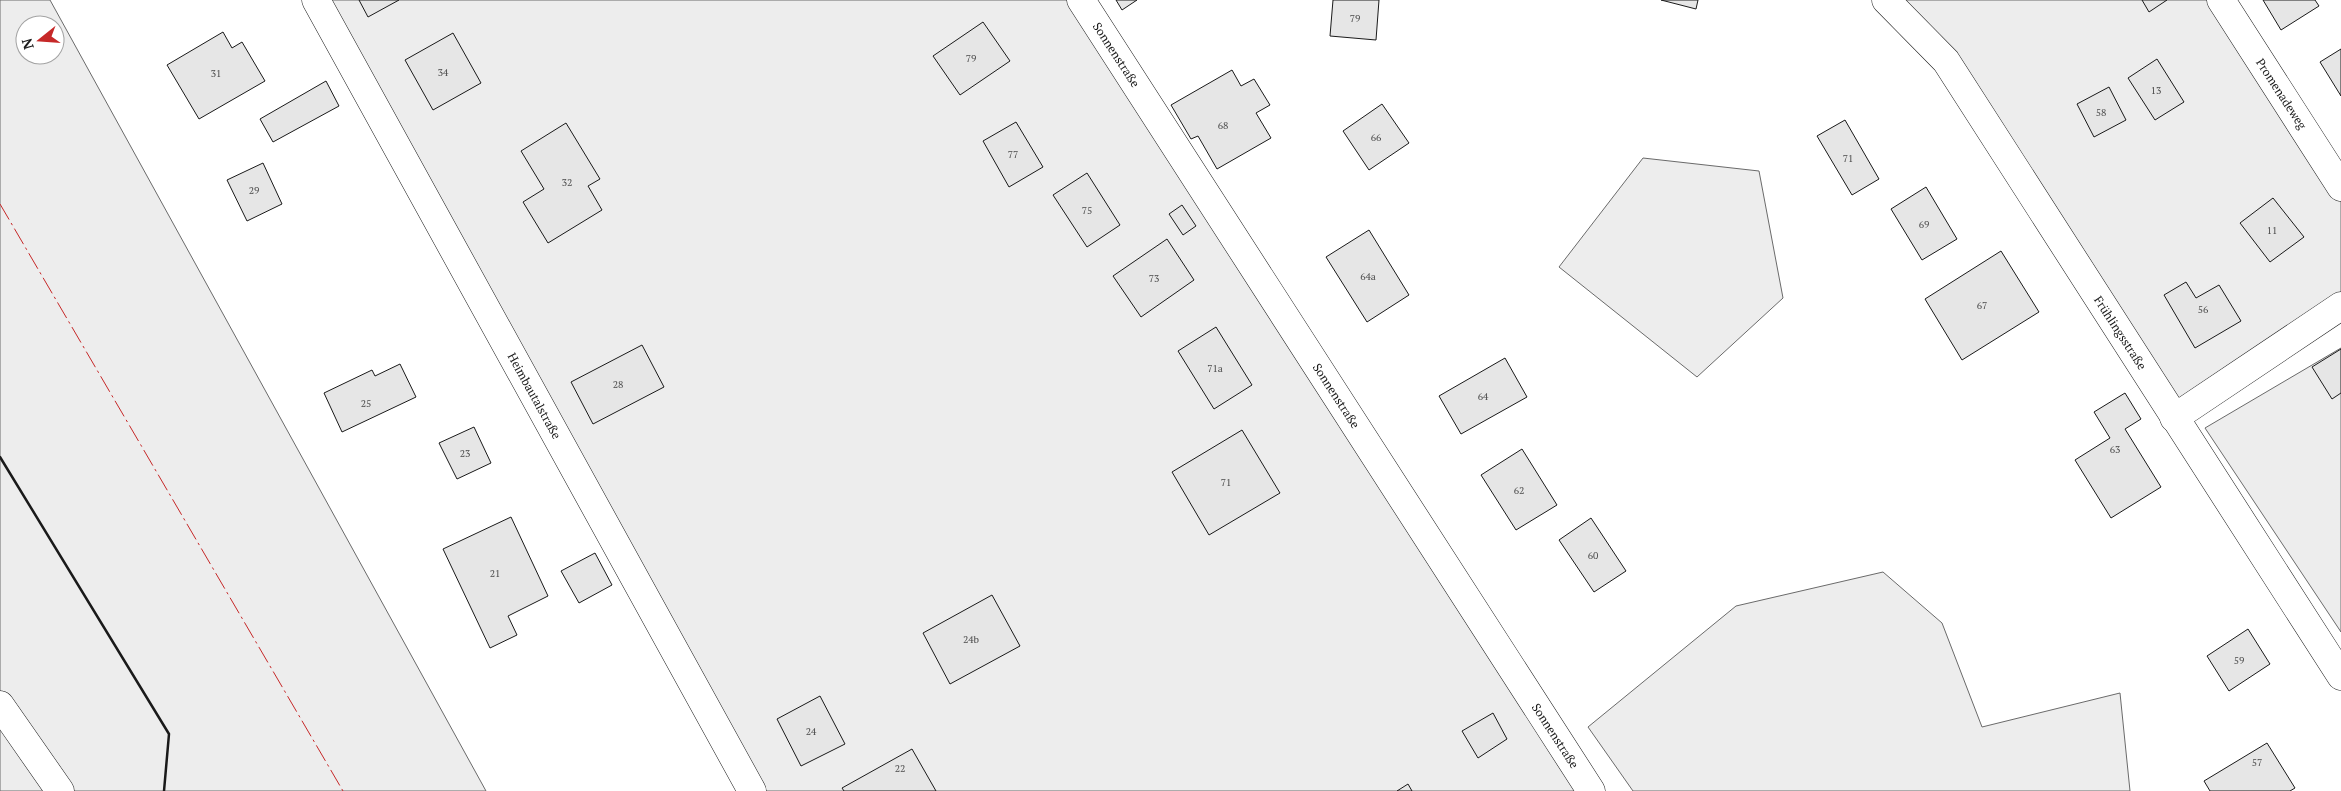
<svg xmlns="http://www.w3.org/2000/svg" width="2341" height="791" font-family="'PT Serif',serif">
<rect width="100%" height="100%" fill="#fff"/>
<g fill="#ededed" stroke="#6a6a6a" fill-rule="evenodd">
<path d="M 0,0 L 50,0 L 486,791 L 0,791 ZM 25,25 L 55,25 L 55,55 L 25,55 Z"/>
<polygon points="319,0 1081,0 1591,791 764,791"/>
<polygon points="1886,0 2221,0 2341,187 2341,306 2174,418 1946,61"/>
<polygon points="1643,158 1759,171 1783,298 1697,377 1559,267"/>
<polygon points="2341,348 2341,632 2205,428"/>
<polygon points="1883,572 1942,623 1982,727 2120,693 2130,791 1633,791 1588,727 1736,606"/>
</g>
<g fill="#e6e6e6" stroke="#1a1a1a">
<polygon points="359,0 399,0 368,17"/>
<polygon points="1116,0 1137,0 1122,10"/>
<polygon points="1333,0 1379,0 1376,40 1330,36"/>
<polygon points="1661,0 1698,0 1696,9"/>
<polygon points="2142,0 2167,0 2149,12"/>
<polygon points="2263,0 2315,0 2319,6 2281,30"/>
<polygon points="983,22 1010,61 960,95 933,56"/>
<polygon points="223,32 232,48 242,42 265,81 199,119 167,65"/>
<polygon points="453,33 481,83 433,110 405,60"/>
<polygon points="2341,49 2341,96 2320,62"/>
<polygon points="2157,59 2184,102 2155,120 2128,78"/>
<polygon points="1232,70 1241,86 1254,79 1270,105 1256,113 1271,138 1217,169 1198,136 1191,139 1171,105"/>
<polygon points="326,81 339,106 273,142 260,119"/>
<polygon points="2109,87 2126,120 2094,137 2077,104"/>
<polygon points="1382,104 1409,143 1369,170 1343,131"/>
<polygon points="1845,120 1879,179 1852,195 1817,136"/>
<polygon points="1016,122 1043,167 1009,187 983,141"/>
<polygon points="566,123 600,179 588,186 602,210 548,243 523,202 544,189 521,151"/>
<polygon points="263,163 282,204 247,221 227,180"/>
<polygon points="1087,173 1120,225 1087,247 1053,195"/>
<polygon points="1926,187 1957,239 1922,260 1891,209"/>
<polygon points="2273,198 2304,237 2270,262 2240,223"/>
<polygon points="1182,205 1196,226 1183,235 1169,214"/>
<polygon points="1369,230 1409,295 1367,322 1326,257"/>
<polygon points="1167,239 1194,280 1141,317 1113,276"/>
<polygon points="2001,251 2039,312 1962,360 1925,299"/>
<polygon points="2186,282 2196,298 2219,285 2241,321 2195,348 2164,295"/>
<polygon points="1216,327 1252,385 1214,409 1178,351"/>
<polygon points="642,345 664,387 593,424 571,382"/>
<polygon points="2341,349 2341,393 2332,399 2312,367"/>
<polygon points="1505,358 1527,397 1461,434 1439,396"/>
<polygon points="400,364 416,397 342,432 324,393 372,370 375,376"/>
<polygon points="2125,393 2141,419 2125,429 2161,487 2111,518 2075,460 2110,438 2094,412"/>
<polygon points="474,427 491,463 457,479 439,443"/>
<polygon points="1242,430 1280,493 1209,535 1172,472"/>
<polygon points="1522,449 1557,505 1516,530 1481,475"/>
<polygon points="511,517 548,596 508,616 517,635 490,648 443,549"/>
<polygon points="1591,518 1626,571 1594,592 1559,540"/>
<polygon points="595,553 612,585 579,603 561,571"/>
<polygon points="992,595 1020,646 950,684 923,633"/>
<polygon points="2248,629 2270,664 2229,691 2207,656"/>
<polygon points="820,696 845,744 801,766 777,719"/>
<polygon points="1493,713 1507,739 1478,758 1462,731"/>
<polygon points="2267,743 2295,788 2290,791 2210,791 2204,781"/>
<polygon points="912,749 936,791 844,791 842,788"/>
<polygon points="1408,784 1412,791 1397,791"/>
</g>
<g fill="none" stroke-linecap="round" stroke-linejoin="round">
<g stroke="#1a1a1a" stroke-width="29">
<g id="minor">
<polyline points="316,0 752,791"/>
<polyline points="1081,0 1591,791"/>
<polyline points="1886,0 1946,61 2341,676"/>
<polyline points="2221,0 2341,187"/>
<polyline points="2174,418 2341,306"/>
</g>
</g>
<g stroke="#1a1a1a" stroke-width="29">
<polyline id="motorway" points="0,705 60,791"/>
</g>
<use href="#minor" stroke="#fff" stroke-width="28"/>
<use href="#motorway" stroke="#fff" stroke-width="28"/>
<polyline stroke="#1a1a1a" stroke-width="2.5" points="0,457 169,734 164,791"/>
<polyline stroke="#c62828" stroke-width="1" stroke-dasharray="18 4 2.5 4" stroke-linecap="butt" points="0,204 343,791"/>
</g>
<g text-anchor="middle" stroke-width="4" stroke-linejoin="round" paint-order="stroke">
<g font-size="10" fill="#4d4d4d">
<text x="1355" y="22">79</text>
<text x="971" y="62">79</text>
<text x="443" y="76">34</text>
<text x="216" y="77">31</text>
<text x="2156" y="94">13</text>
<text x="2101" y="116">58</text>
<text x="1223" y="129">68</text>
<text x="1376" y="141">66</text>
<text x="1013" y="158">77</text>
<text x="1848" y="162">71</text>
<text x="567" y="186">32</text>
<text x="254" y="194">29</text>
<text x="1087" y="214">75</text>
<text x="1924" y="228">69</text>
<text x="2272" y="234">11</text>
<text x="1368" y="280">64a</text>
<text x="1154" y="282">73</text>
<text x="1982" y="309">67</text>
<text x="2203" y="313">56</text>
<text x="1215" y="372">71a</text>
<text x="618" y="388">28</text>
<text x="1483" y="400">64</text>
<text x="366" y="407">25</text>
<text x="2115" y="453">63</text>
<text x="465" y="457">23</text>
<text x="1226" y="486">71</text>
<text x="1519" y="494">62</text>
<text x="1593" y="559">60</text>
<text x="495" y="577">21</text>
<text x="971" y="643">24b</text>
<text x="2239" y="664">59</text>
<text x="811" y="735">24</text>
<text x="2257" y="766">57</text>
<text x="900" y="772">22</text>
</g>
<g font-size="12" fill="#1a1a1a" stroke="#fff">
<text transform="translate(1116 55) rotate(57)" y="4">Sonnenstraße</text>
<text transform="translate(2281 94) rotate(57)" y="4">Promenadeweg</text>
<text transform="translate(2120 333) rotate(57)" y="4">Frühlingsstraße</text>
<text transform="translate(534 396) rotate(61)" y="4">Heimbautalstraße</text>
<text transform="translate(1336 396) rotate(57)" y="4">Sonnenstraße</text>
<text transform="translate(1555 736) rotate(57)" y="4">Sonnenstraße</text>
</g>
</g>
<g transform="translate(40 40) rotate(253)"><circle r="24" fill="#ffffff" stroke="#a3a3a3"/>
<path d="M0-4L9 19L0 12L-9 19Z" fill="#c62828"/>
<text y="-8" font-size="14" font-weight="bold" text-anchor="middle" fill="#1a1a1a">N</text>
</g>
</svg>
